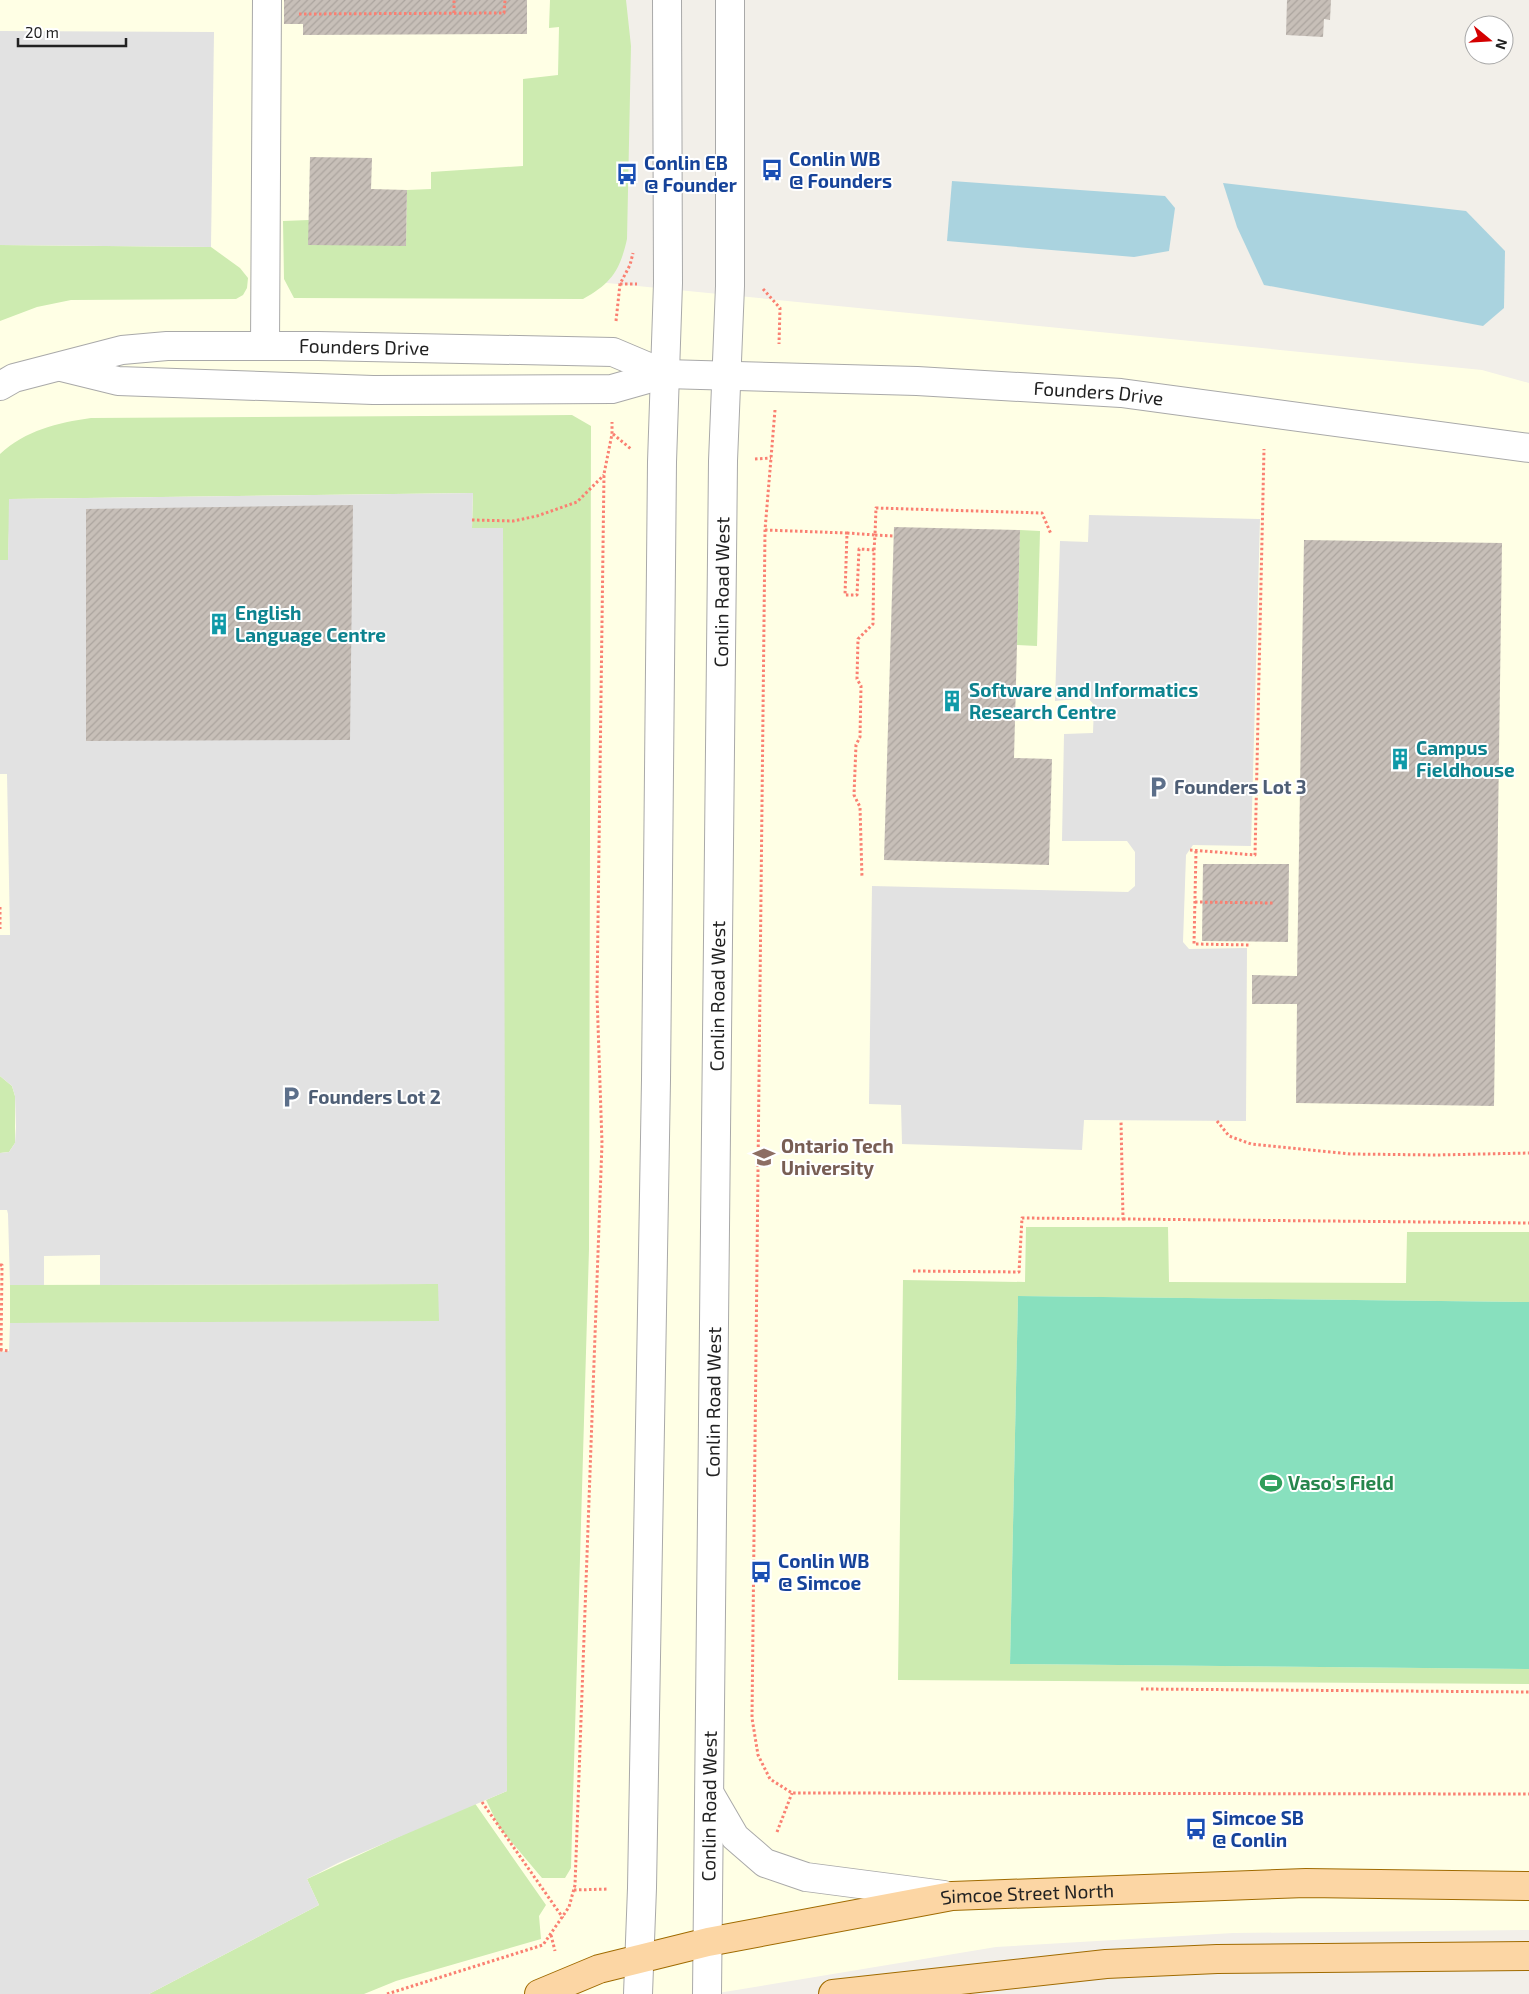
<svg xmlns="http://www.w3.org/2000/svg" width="1529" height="1994" font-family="'Exo 2',sans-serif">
<defs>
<pattern id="building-hatch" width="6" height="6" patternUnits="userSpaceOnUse" patternTransform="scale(1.25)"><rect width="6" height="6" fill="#c7bfb8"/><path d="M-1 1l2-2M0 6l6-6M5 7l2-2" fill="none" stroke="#aba49e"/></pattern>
</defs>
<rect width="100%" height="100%" fill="#f2efe9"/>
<polygon fill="#ffffe5" points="0,0 591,0 587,281 1482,370 1529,383 1529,1930 1233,1933 996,1947 712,1994 0,1994"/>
<g fill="#cdebb0">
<path d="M 550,0 L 626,0 L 631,46 L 627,239 C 620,270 612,283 583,299 L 294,298 L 284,279 L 283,221 L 309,220 L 406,246 L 407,190 L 431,189 L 431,172 L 523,166 L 523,79 L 558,75 L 559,27 L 549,28 Z"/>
<polygon points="0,245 211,247 240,268 248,278 247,288 243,295 236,299 71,300 37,307 0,321"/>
<path d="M 572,415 L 591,426 L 589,1249 L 571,1868 L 565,1878 L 542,1878 L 499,1827 L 486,1800 L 507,1791 L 472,528 L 473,493 L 10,499 L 8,560 L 0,560 L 0,454 C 26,430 57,423 91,418 Z"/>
<polygon points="1020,530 1040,531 1037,646 1017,645"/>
<polygon points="0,1076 12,1086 15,1096 15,1143 9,1152 0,1153"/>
<polygon points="1026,1227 1168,1227 1169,1282 1406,1283 1407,1232 1529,1232 1529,1302 1018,1296 1010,1664 1529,1669 1529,1684 898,1680 903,1280 1025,1282"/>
<polygon points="439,1284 439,1322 10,1323 10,1285"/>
<polygon points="474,1802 546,1905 539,1916 541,1939 396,1981 364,1994 149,1994 319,1905 307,1879"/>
</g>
<polygon fill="#88e0be" points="1018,1296 1529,1302 1529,1669 1010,1664"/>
<g fill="#e2e2e2">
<polygon points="0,31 214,32 211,247 0,245"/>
<polygon points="473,493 472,528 503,528 507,1791 338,1863 307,1879 319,1905 149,1994 0,1994 0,1352 9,1351 10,1323 439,1321 438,1284 100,1285 100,1255 44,1256 44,1285 10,1285 8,1214 7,1210 0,1210 0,1153 9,1152 15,1143 16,1127 15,1096 12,1086 0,1076 0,935 10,935 7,774 0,774 0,560 8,560 9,499"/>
<polygon points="1089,515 1260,519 1251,846 1193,845 1186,855 1183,942 1189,949 1247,948 1246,1121 1084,1120 1082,1150 902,1144 901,1105 869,1104 872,886 1128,892 1135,886 1135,852 1127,841 1062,841 1064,734 1093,733 1094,705 1088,698 1055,701 1060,541 1088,542"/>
</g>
<g fill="#aad3df">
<polygon points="952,181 1165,196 1175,208 1169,251 1134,257 947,241"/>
<polygon points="1223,183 1466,211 1505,251 1504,308 1483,326 1264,285 1237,227"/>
</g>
<g fill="url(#building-hatch)">
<polygon points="284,0 527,0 527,34 303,35 303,24 284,24"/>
<polygon points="1287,0 1331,0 1330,20 1324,19 1323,37 1286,35"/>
<polygon points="310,157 372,158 371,189 407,190 406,246 308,245"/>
<polygon points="353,505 350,740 86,741 86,509"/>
<polygon points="894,527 1020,530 1014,758 1052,759 1049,865 884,860"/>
<polygon points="1304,540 1502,543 1494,1106 1296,1103 1297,1004 1252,1004 1252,975 1297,976"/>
<polygon points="1203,864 1289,864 1288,942 1202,941"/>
</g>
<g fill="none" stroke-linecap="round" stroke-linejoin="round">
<g stroke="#a9a9a9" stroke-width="30">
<g id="minor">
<polyline points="265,346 267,0"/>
<path id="s1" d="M 61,367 L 118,381 L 373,390 L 612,389 L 665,374 L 917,381 L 1121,393 L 1529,448"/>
<path id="s2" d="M 0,386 L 14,378 L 122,350 L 167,346 L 318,346 L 613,352 L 665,374"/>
<polyline points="710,1794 735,1837 765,1863 806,1877 944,1895"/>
<polyline points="638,1994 642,1888 656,1080 662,462 668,283 667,0"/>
<path id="s3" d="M 707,1994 L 723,461 L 730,286 L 730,0"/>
</g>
</g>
<g stroke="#a06b00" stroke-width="30">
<g id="major">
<path id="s4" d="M 539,1994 L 599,1969 L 708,1942 L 952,1896 L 1306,1883 L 1529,1886"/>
<polyline points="833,1994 1106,1964 1217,1959 1529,1956"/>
</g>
</g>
<g stroke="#fa8072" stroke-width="3" stroke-dasharray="2.5 2.5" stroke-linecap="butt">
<polyline points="454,13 454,0"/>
<polyline points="299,14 504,13 505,0"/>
<polyline points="620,284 637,284"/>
<polyline points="763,289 780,308 779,344"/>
<polyline points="616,321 620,284 630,265 633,253"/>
<polyline points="775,410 765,530 752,1718 758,1755 770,1779 792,1793 1529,1794"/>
<polyline points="613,434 631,449"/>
<polyline points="755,459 771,458"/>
<polyline points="472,520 513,521 537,516 577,502 604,475"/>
<polyline points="765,530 847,533 845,595 857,595 859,549 874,550 873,624 858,639 857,679 861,686 860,737 856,745 854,795 860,807 862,878"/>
<polyline points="847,533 875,535 876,508 1042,513 1051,534"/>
<polyline points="874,550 875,535 893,536"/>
<polyline points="1190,850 1255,855 1264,449"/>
<polyline points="1196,851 1194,944 1251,945"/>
<polyline points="1195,902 1274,903"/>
<polyline points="0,907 0,929"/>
<polyline points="1217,1121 1229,1136 1251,1144 1351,1154 1437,1155 1529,1153"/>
<polyline points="1123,1219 1529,1223"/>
<polyline points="0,1265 2,1265 1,1351"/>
<polyline points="913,1271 1019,1272 1022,1218 1123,1219 1121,1121"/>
<polyline points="0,1350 9,1351"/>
<polyline points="1141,1689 1529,1692"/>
<polyline points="482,1802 563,1918"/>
<polyline points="777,1832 792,1793"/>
<polyline points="574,1890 609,1889"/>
<polyline points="551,1935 555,1951"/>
<polyline points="387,1994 543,1945 569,1907 575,1885 602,1143 597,995 604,474 612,434 612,422"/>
</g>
<use href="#minor" stroke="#fff" stroke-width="28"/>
<use href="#major" stroke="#fcd6a4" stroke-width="28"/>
</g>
<defs>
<g id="bus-bare" transform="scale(1.725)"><path d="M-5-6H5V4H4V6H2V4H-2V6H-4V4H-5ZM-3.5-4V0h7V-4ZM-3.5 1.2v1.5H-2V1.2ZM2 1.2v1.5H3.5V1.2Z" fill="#1a4fb4" stroke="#fff" stroke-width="2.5" paint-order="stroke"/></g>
<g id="building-bare" transform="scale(1.725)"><path d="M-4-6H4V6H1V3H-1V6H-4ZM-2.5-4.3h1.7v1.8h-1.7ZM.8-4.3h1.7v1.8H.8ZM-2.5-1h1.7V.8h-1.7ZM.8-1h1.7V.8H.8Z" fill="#0f9aa8" stroke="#fff" stroke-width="2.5" paint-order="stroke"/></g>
<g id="parking-bare" transform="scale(1.725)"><path d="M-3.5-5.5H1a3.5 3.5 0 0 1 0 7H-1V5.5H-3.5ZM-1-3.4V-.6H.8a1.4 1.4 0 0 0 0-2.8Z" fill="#5c6f8a" stroke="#fff" stroke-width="2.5" paint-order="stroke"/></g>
<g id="university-bare" transform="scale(1.725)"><path d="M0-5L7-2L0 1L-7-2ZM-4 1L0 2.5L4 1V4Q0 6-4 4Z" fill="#8d6e63" stroke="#fff" stroke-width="2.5" paint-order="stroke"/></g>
<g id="stadium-bare" transform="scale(1.725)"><path d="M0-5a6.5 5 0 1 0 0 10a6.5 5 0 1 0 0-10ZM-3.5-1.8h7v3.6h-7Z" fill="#2e9e5b" stroke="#fff" stroke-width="2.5" paint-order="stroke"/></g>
</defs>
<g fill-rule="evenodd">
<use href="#bus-bare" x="772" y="170"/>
<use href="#bus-bare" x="627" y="174"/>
<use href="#building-bare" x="219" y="624"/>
<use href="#building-bare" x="952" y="701"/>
<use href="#building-bare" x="1400" y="759"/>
<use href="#parking-bare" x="1158" y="787"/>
<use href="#parking-bare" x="291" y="1097"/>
<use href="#university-bare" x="764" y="1157"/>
<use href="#stadium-bare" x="1271" y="1483"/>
<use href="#bus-bare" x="761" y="1572"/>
<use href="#bus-bare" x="1196" y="1829"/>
</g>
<g text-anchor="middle" stroke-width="4" stroke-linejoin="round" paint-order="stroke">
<g font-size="19" font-weight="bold" fill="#164399" stroke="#fff" text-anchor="start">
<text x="789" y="166">Conlin WB<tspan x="789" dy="22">@ Founders</tspan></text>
<text x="644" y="170">Conlin EB<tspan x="644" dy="22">@ Founder</tspan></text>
<text x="778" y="1568">Conlin WB<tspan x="778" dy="22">@ Simcoe</tspan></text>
<text x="1212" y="1825">Simcoe SB<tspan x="1212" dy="22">@ Conlin</tspan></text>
</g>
<g font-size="19" fill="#222" stroke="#fff">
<text dy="7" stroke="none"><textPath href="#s2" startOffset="370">Founders Drive</textPath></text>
<text dy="7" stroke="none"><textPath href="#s1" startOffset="1042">Founders Drive</textPath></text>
<text dy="7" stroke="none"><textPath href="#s3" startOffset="1402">Conlin Road West</textPath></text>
<text dy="7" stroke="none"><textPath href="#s3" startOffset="998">Conlin Road West</textPath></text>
<text dy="7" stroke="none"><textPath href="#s3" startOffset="592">Conlin Road West</textPath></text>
<text dy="7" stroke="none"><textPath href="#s3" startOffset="188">Conlin Road West</textPath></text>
<text dy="7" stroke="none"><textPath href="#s4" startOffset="501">Simcoe Street North</textPath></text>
</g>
<g font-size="19" font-weight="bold" fill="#0d838f" stroke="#fff" text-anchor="start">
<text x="235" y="620">English<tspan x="235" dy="22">Language Centre</tspan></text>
<text x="969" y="697">Software and Informatics<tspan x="969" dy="22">Research Centre</tspan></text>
<text x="1416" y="755">Campus<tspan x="1416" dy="22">Fieldhouse</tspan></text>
</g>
<g font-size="19" font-weight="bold" fill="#4e5e75" stroke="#fff" text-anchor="start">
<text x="1174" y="794">Founders Lot 3</text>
<text x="308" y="1104">Founders Lot 2</text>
</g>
<g font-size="19" font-weight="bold" fill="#785e54" stroke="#fff" text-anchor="start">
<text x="781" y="1153">Ontario Tech<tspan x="781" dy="22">University</tspan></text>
</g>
<g font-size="19" font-weight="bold" fill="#27864d" stroke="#fff" text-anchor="start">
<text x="1288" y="1490">Vaso's Field</text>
</g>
</g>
<g transform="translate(1489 40) rotate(108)"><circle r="24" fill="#ffffff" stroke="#a7a7a7"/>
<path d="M0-4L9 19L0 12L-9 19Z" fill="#d40000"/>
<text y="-8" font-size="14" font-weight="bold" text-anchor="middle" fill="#222222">N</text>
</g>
<path d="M18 38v8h108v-8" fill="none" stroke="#222222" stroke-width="2.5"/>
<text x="25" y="38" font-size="15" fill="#222222" stroke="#ffffff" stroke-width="4" paint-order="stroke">20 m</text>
</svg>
